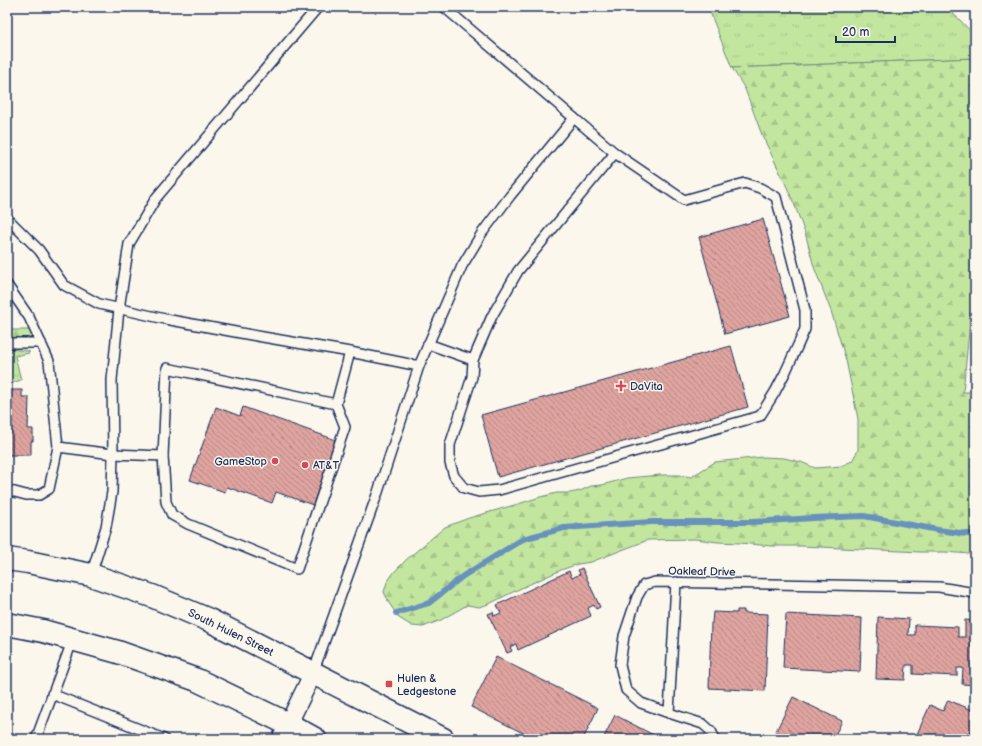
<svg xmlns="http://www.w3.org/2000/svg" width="982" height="746" font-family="'Balsamiq Sans',sans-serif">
<defs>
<pattern id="grass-tufts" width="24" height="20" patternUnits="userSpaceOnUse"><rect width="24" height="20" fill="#c3e69f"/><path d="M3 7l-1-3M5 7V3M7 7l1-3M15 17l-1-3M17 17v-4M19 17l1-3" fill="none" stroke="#a7c68b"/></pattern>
<pattern id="forest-firs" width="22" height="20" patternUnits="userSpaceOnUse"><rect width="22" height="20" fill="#c3e69f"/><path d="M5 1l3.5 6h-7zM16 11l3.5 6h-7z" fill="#a7c68b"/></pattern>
<pattern id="building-back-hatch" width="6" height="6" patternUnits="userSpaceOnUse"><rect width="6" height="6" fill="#dfa49f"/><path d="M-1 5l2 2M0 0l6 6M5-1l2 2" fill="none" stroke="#b48685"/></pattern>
</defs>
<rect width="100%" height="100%" fill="#fbf7ec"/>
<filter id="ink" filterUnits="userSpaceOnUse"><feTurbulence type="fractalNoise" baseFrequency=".025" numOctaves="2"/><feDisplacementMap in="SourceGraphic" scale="8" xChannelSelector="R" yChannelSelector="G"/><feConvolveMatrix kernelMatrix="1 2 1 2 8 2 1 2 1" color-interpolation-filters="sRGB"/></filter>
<g filter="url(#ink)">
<g fill="url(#grass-tufts)" stroke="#6f8a7e">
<polygon points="708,7 945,7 959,19 975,36 975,58 732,68"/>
<polygon points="7,349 29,351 29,353 15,356 21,380 7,385"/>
</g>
<g fill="url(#forest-firs)" stroke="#6f8a7e">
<polygon points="975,58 975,270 963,392 975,392 975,553 970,554 945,552 920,552 801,546 771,546 740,543 718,542 695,539 648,540 591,562 578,564 561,570 517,590 489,604 479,607 467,605 441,620 423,627 412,626 399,618 389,603 384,592 387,582 395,571 407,559 445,527 469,518 518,504 540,497 557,493 570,493 580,491 591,486 602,485 627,478 660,475 678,475 691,477 715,462 763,457 784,458 801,462 815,468 841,466 852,461 858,450 858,419 846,360 831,311 814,267 806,236 795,206 786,185 762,135 745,89 732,68"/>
<polygon points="7,330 35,330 41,343 7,343"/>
</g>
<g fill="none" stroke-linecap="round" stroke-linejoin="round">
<polyline stroke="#6792bc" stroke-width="6" points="396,613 429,603 463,576 523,539 564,528 651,522 752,522 813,518 864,516 938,530 975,535"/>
</g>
<g fill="url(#building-back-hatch)" stroke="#1b2f5e">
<polygon points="763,219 790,316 725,334 699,237"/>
<polygon points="731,346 748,407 498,477 481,415"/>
<polygon points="7,390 22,390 22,397 29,397 28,429 33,429 33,441 31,441 31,455 7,455"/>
<polygon points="216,407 240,416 243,407 336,440 313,505 276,492 272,503 227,487 225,492 190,480"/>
<polygon points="582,568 600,607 596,609 594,605 588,608 591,616 518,650 516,644 510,647 512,651 507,653 488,614 493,612 494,616 501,613 497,605 569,571 572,578 580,574 578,570"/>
<polygon points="737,610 744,610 744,613 768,614 765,691 709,688 711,623 712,623 713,612 737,613"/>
<polygon points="786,614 862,618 860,672 783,668"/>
<polygon points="878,617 909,619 908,635 915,635 915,625 958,627 958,637 965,637 965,620 975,621 975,685 962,684 963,668 957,668 957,676 913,674 913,665 906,665 905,680 876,679"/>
<polygon points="496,657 598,708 583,739 535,739 471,707"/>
<polygon points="793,697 842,721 833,739 772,739"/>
<polygon points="948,700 975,711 975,722 969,735 973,737 972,739 919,739 921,736 917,734 930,705 943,711"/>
<polygon points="615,715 661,739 603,739"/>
</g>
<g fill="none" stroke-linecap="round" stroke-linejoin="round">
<g stroke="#1b2f5e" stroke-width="12">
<g id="service">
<polyline points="444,7 615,153"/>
<polyline points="7,218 39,250 64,285 99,304 165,319 257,336 350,352 419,366"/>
<polyline points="7,285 29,317 49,361 58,447 49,489 39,495 26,495 7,490"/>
<polyline points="7,343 41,343"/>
<polyline points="428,344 473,360 472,377 450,445 450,463 454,476 464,488 479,492 499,490 760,416 775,392 785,373 798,345 805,329 805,310 776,197 760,188 745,183 684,200 615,153 518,271 492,316 473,360"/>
<polyline points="336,404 167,368 163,456 166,502 172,515 188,524 297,569 345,427 336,404 350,352"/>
<polyline points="58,447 113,454 163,456"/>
<polyline points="91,575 106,527 112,492 113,454 112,380 119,309 129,244 156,198 318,7"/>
<polyline points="313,673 378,492 419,366 462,266 482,233 510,196 574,118"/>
<polyline points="52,694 164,739"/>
<polyline points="669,713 676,582"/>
<polyline points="36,739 73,639"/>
<polyline points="715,739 711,731 703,724 669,713 641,703 626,690 620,665 624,636 637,597 644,585 655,582 939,587 975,593"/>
</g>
</g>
<g stroke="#1b2f5e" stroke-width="20">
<polyline id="minor" points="281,739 313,673"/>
</g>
<g stroke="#1b2f5e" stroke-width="25">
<g id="secondary">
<polyline points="7,559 28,562 91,575 152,596 209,620 443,739"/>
<polyline points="7,624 43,631 118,652 197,680 288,724 315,739"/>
</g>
</g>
<use href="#service" stroke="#fbf7ec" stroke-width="9"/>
<use href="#minor" stroke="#fbf7ec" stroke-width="17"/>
<use href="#secondary" stroke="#fbf7ec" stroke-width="22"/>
</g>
</g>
<g fill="#d1495b" stroke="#fbf7ec" stroke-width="1.5">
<path d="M619 380h4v4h4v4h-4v4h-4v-4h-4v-4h4z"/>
<circle cx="275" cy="461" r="4"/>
<circle cx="305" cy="465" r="4"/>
<rect x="385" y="680" width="8" height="8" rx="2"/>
</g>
<g text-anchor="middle" stroke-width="3" stroke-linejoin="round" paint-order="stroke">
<g font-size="11" fill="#1b2f5e" stroke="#fbf7ec" text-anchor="start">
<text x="630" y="390">DaVita</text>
<text x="267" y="465" text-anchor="end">GameStop</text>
<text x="313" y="469">AT&amp;T</text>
<text x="397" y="682">Hulen &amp;<tspan x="397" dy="13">Ledgestone</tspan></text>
</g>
<g font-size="11" fill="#1b2f5e" stroke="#fbf7ec">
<text transform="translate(702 571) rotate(1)" y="4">Oakleaf Drive</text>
<text transform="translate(231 632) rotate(26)" y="4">South Hulen Street</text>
</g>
</g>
<rect width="982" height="746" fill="none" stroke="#fbf7ec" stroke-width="24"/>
<rect x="12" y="12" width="958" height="722" fill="none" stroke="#1b2f5e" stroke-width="1.5" filter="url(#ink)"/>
<path d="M836 36v6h59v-6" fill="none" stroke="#1b2f5e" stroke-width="2"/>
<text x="842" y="36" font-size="12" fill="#1b2f5e" stroke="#fbf7ec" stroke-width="3" paint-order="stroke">20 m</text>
</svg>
